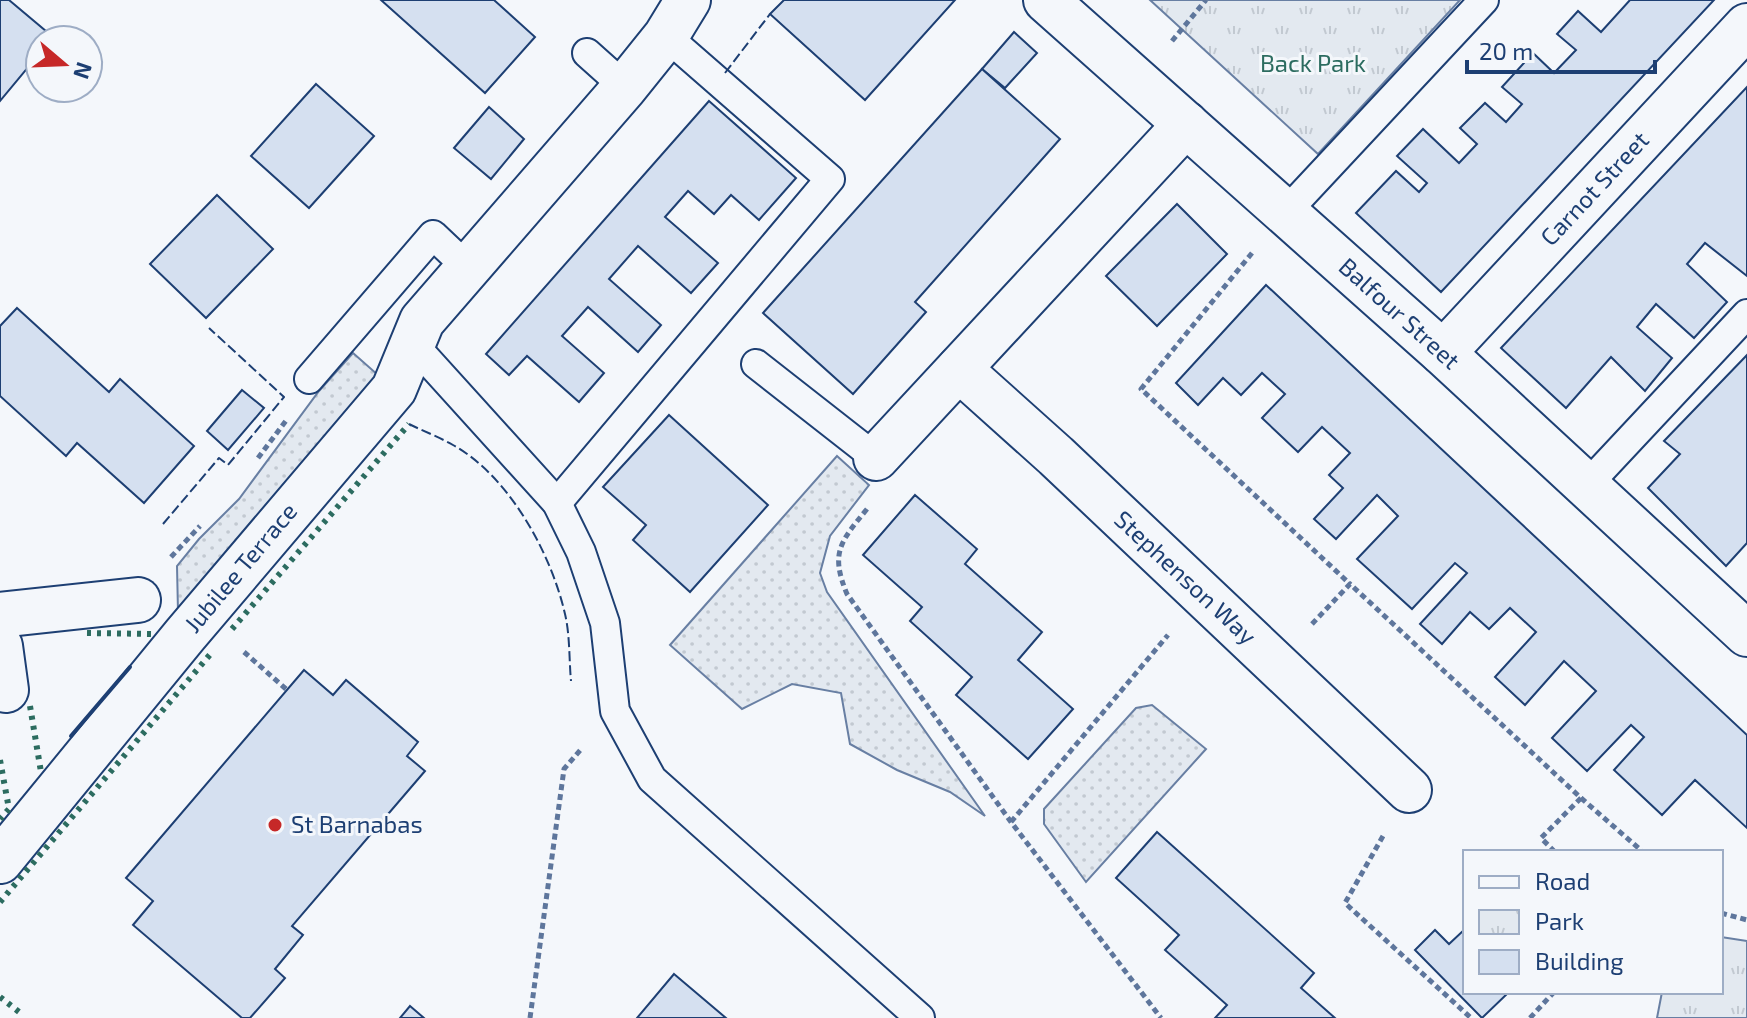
<svg xmlns="http://www.w3.org/2000/svg" width="1747" height="1018" font-family="'Exo 2',sans-serif">
<defs>
<pattern id="grass-dots" width="8" height="8" patternUnits="userSpaceOnUse" patternTransform="scale(2)"><rect width="8" height="8" fill="#e3e9f0"/><path d="M2 2h.1M6 6h.1" fill="none" stroke="#c2c9d1" stroke-width="1.8" stroke-linecap="round"/></pattern>
<pattern id="park-tufts" width="24" height="20" patternUnits="userSpaceOnUse" patternTransform="scale(2)"><rect width="24" height="20" fill="#e3e9f0"/><path d="M3 7l-1-3M5 7V3M7 7l1-3M15 17l-1-3M17 17v-4M19 17l1-3" fill="none" stroke="#c2c9d1"/></pattern>
</defs>
<rect width="100%" height="100%" fill="#f4f7fb"/>
<g fill="url(#grass-dots)" stroke="#687fa3" stroke-width="2">
<polygon points="353,353 378,375 178,612 177,566 199,539 239,499 319,391"/>
<polygon points="837,456 869,485 830,536 820,573 827,592 985,816 950,792 897,770 850,744 841,693 792,684 742,709 670,645"/>
<polygon points="1152,705 1206,749 1086,882 1044,824 1044,809 1136,708"/>
</g>
<g fill="url(#park-tufts)" stroke="#687fa3" stroke-width="2">
<polygon points="1150,0 1460,0 1318,154"/>
<polygon points="1721,937 1747,941 1747,1018 1657,1018 1662,992 1721,992"/>
</g>
<g fill="#d5e0f0" stroke="#1d3f73" stroke-width="2">
<polygon points="0,0 9,0 53,37 51,40 40,40 40,53 0,101"/>
<polygon points="381,0 494,0 535,37 485,93"/>
<polygon points="784,0 955,0 865,100 770,14"/>
<polygon points="1630,0 1714,0 1441,292 1356,213 1396,171 1419,192 1427,183 1397,156 1423,129 1459,163 1477,144 1460,128 1485,103 1506,122 1522,104 1502,87 1533,53 1554,73 1576,50 1557,34 1578,11 1601,32"/>
<polygon points="1014,32 1037,53 1005,88 982,69"/>
<polygon points="982,69 1060,139 915,302 926,312 853,394 763,313"/>
<polygon points="316,84 374,136 309,208 251,156"/>
<polygon points="1747,87 1747,276 1705,243 1687,264 1727,302 1694,338 1656,304 1637,327 1672,358 1645,391 1611,357 1566,408 1501,348"/>
<polygon points="709,101 796,178 759,220 731,195 714,214 688,191 665,217 718,263 691,293 638,246 609,279 661,325 638,352 588,307 562,336 604,373 579,402 527,356 509,375 486,354"/>
<polygon points="489,107 524,139 491,179 454,148"/>
<polygon points="217,195 273,249 206,318 150,264"/>
<polygon points="1177,204 1227,254 1157,326 1106,276"/>
<polygon points="1266,285 1747,735 1747,828 1695,780 1662,815 1614,770 1644,737 1631,725 1587,771 1552,738 1596,691 1564,661 1525,705 1495,677 1536,632 1510,608 1489,629 1470,612 1442,644 1420,624 1467,573 1455,563 1412,609 1357,559 1398,516 1377,495 1336,539 1314,519 1343,488 1329,475 1350,453 1322,427 1298,452 1262,418 1285,394 1262,373 1241,395 1223,378 1198,405 1176,383"/>
<polygon points="17,308 109,392 120,379 194,446 144,503 77,443 66,456 0,396 0,326"/>
<polygon points="1747,355 1747,543 1726,566 1648,488 1680,454 1664,441"/>
<polygon points="242,390 264,408 228,450 207,431"/>
<polygon points="669,415 768,505 690,592 633,540 646,525 603,487"/>
<polygon points="915,495 977,549 965,564 1042,632 1018,660 1073,709 1028,759 956,695 972,677 910,621 922,607 863,555"/>
<polygon points="304,670 333,695 346,680 418,742 407,756 425,771 292,926 303,935 275,969 285,978 250,1018 242,1018 133,925 153,901 126,878"/>
<polygon points="1157,832 1314,973 1301,988 1335,1018 1215,1018 1227,1005 1165,950 1179,935 1116,878"/>
<polygon points="1465,929 1465,992 1509,992 1482,1018 1415,950 1435,930 1449,944"/>
<polygon points="674,974 726,1018 637,1018"/>
<polygon points="410,1006 424,1018 400,1018"/>
</g>
<g fill="none" stroke-linecap="round" stroke-linejoin="round">
<g stroke="#1d3f73" stroke-width="32">
<g id="service">
<polyline points="587,53 625,87"/>
<polyline points="1286,212 1484,0"/>
<polyline points="413,344 557,503 581,552 605,623 615,711 652,779 920,1018"/>
<polyline points="756,364 876,458"/>
<polyline points="309,379 433,235 469,269"/>
<polyline points="1587,485 1747,314"/>
<polyline points="557,503 830,179 666,36"/>
</g>
</g>
<g stroke="#1d3f73" stroke-width="48">
<g id="minor">
<polyline points="1046,0 1443,353 1747,634"/>
<polyline points="1443,353 1747,26"/>
<polyline points="959,369 1056,456 1409,790"/>
<polyline points="876,458 1186,124"/>
<polyline points="0,615 138,600"/>
<polyline points="0,646 6,690"/>
<polyline points="0,861 185,635 394,389 422,321 625,87 666,36 688,0"/>
</g>
</g>
<g stroke="#5e769c" stroke-width="5" stroke-dasharray="6 4" stroke-linecap="butt">
<polyline points="1172,41 1206,0"/>
<polyline points="1252,253 1141,389 1350,584"/>
<polyline points="258,458 288,418"/>
<path d="M 867,509 C 840,542 830,553 847,594 L 1011,822 L 1161,1018"/>
<polyline points="171,557 200,526"/>
<polyline points="1312,624 1350,584 1581,798 1541,838 1555,852"/>
<polyline points="244,652 286,689"/>
<polyline points="1581,798 1643,852"/>
<polyline points="1011,822 1168,635"/>
<polyline points="1383,836 1345,903 1471,1018"/>
<polyline points="1721,913 1747,920"/>
<polyline points="530,1018 564,769 582,748"/>
<polyline points="1530,1018 1554,992"/>
</g>
<use href="#service" stroke="#f4f7fb" stroke-width="28"/>
<use href="#minor" stroke="#f4f7fb" stroke-width="44"/>
<g stroke="#2c6c60" stroke-width="6" stroke-dasharray="4 6" stroke-linecap="butt">
<polyline points="232,629 409,424"/>
<polyline points="87,633 154,634"/>
<polyline points="30,706 41,772"/>
<polyline points="0,760 9,809 0,819"/>
<polyline points="0,902 213,651"/>
<polyline points="0,997 23,1015"/>
</g>
<g stroke="#1d3f73" stroke-width="2" stroke-dasharray="10 4" stroke-linecap="butt">
<polyline points="725,73 770,14"/>
<path d="M 409,424 C 423,431 439,437 453,445 C 509,476 551,553 565,614 C 570,635 569,659 571,681"/>
<polyline points="163,524 219,458 228,465 284,397 209,328"/>
</g>
<polyline stroke="#1d3f73" stroke-width="4" points="71,736 130,667"/>
</g>
<circle fill="#c62828" stroke="#f4f7fb" stroke-width="3" cx="275" cy="825" r="8"/>
<g text-anchor="middle" stroke-width="6" stroke-linejoin="round" paint-order="stroke">
<g font-size="24" fill="#2c6c60" stroke="#f4f7fb">
<text x="1313" y="72">Back Park</text>
</g>
<g font-size="24" fill="#1d3f73" stroke="#f4f7fb">
<text transform="translate(1595 189) rotate(-47)" y="8">Carnot Street</text>
<text transform="translate(1399 314) rotate(42)" y="8">Balfour Street</text>
<text transform="translate(241 568) rotate(-50)" y="8">Jubilee Terrace</text>
<text transform="translate(1185 578) rotate(43)" y="8">Stephenson Way</text>
</g>
<g font-size="24" fill="#1d3f73" stroke="#f4f7fb" text-anchor="start">
<text x="291" y="833">St Barnabas</text>
</g>
</g>
<rect x="1463" y="850" width="260" height="144" fill="#f4f7fb" stroke="#9eadc5" stroke-width="2"/>
<rect x="1479" y="876" width="40" height="12" fill="#f4f7fb" stroke="#9eadc5" stroke-width="2"/>
<text x="1535" y="890" font-size="24" fill="#1d3f73">Road</text>
<rect x="1479" y="910" width="40" height="24" fill="url(#park-tufts)" stroke="#9eadc5" stroke-width="2"/>
<text x="1535" y="930" font-size="24" fill="#1d3f73">Park</text>
<rect x="1479" y="950" width="40" height="24" fill="#d5e0f0" stroke="#9eadc5" stroke-width="2"/>
<text x="1535" y="970" font-size="24" fill="#1d3f73">Building</text>
<g transform="translate(64 64) rotate(109)"><circle r="38" fill="#f4f7fb" stroke="#9eadc5" stroke-width="2"/>
<path d="M0-6L14 30L0 20L-14 30Z" fill="#c62828"/>
<text y="-12" font-size="22" font-weight="bold" text-anchor="middle" fill="#1d3f73">N</text>
</g>
<path d="M1467 60v12h188v-12" fill="none" stroke="#1d3f73" stroke-width="4"/>
<text x="1479" y="60" font-size="24" fill="#1d3f73" stroke="#f4f7fb" stroke-width="6" paint-order="stroke">20 m</text>
</svg>
